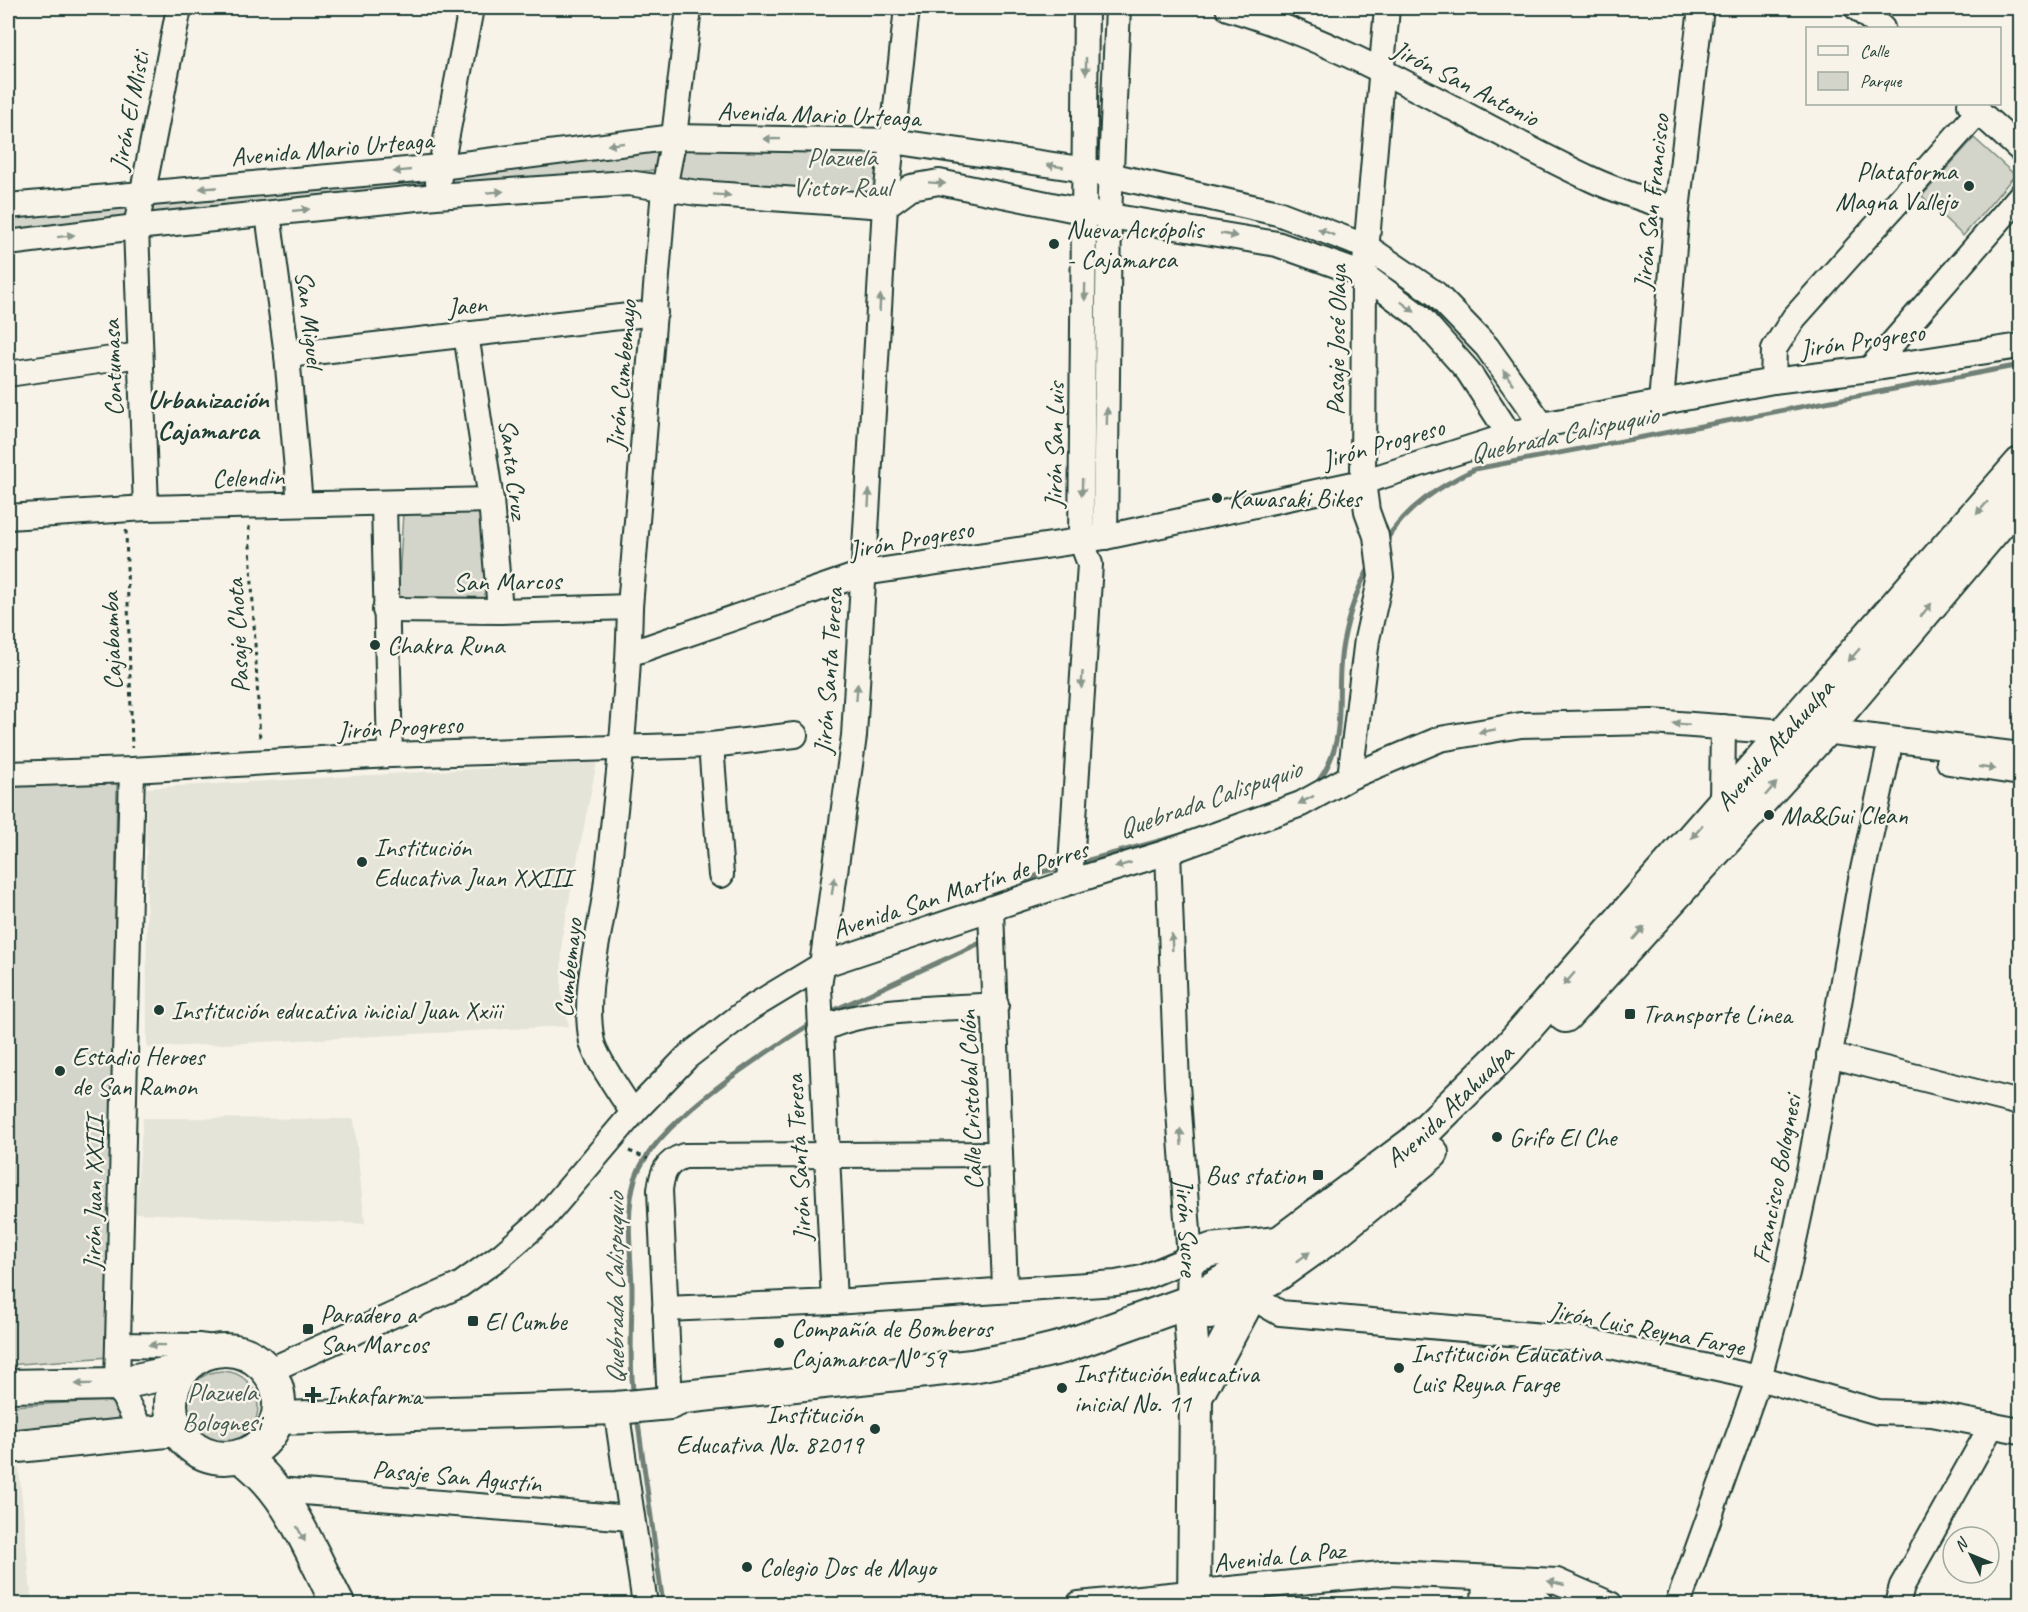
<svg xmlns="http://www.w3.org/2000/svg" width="2028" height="1612" font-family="Caveat,sans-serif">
<rect width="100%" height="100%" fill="#f7f3e8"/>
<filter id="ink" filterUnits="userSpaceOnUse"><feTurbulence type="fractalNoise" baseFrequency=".0167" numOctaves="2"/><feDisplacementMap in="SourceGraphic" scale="12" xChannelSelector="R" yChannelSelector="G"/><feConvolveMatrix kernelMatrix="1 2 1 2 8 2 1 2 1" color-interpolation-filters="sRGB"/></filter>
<g filter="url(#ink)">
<g fill="#e5e4d9">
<polygon points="597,762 562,936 561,991 569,1026 147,1048 146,788"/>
<polygon points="143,1118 354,1119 365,1224 135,1213"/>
<polygon points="8,1468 19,1468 32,1604 8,1604"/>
</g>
<g fill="#d3d5ca" stroke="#79897f" stroke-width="1.5">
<polygon points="684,131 885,144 872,206 673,184"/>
<polygon points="1974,138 2015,175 1963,236 1922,196"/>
<polygon points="666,143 666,169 443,190 445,173"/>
<polygon points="434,172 432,191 150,221 153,202"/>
<polygon points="141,201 138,221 8,235 8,215"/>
<polygon points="483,507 490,598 398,598 403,512"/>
<polygon points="117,779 109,1357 8,1365 8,785"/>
<circle cx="222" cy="1407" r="36"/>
<polygon points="105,1401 116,1404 129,1423 8,1444 8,1406"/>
</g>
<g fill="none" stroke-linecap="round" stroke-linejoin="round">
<g stroke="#6f8077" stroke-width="5">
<path d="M 1385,542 C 1406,507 1440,486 1475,469 L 2020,365"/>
<path d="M 1316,784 C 1351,741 1333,694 1343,643 C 1348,617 1357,588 1371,565"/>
<polyline points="1078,863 1185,834"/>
<polyline points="1019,888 1042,872 1063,867"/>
<polyline points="828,1013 978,944"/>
<path d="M 634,1398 C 629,1362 632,1324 632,1288 C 631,1253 625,1213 635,1179 C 653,1123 766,1052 815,1021"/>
<polyline points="637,1416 663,1604"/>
</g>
<g stroke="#1f3d34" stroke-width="28">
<g id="minor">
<path d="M 1228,8 C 1356,46 1471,123 1591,179 C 1618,192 1648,200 1677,210"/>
<polyline points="1857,8 1882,28"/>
<polyline points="1970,104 2020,149"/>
<polyline points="438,182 471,8"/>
<polyline points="8,206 440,167 674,137 893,141 1087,170 1278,213 1367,247 1436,294 1487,347 1542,425"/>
<polyline points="268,214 287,355 300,504"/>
<polyline points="8,243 136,227 436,196 628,183 698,193 885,206 911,187 939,182 1086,212 1277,244 1364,275 1419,316 1468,371 1509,434"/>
<polyline points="466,334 491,500 500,611"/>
<polyline points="287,355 655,313"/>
<polyline points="1870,369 2020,196"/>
<polyline points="8,374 140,355"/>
<polyline points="1773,381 1774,349 1794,318 1979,111"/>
<polyline points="1661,403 1677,210 1701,8"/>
<polyline points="384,504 390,755"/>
<polyline points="146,508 136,227 179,8"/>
<polyline points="8,517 146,508 491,500"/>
<polyline points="1105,537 1109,216 1118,8"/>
<polyline points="385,610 500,611 630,607"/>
<polyline points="629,654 864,573 1105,537 1363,482 1542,425 1773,381 1870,369 2020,346"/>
<polyline points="711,745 721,875"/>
<polyline points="1949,762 2020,773"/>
<polyline points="132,770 117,1384 142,1432"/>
<polyline points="8,774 132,770 390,755 711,745 795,735"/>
<polyline points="1350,777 1367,639 1381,577 1376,536 1367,511 1363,482 1364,275 1387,8"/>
<polyline points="1722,803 1723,727"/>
<path id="s1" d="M 1168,852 L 1177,1085 L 1190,1258 L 1189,1302"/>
<polyline points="1070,882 1090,564 1081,540 1086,8"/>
<polyline points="991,910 1005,1289"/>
<path d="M 820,1031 C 859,1007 947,1009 996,1005"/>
<polyline points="1829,1055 2020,1103"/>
<path d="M 633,1113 C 622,1095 596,1059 592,1042 C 582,991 600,939 606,888 C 617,795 628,701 630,607 L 664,189 L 674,137 L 689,8"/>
<polyline points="1247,1277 1266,1305 1280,1313 1578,1339 1759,1378 1878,1412 1932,1414 2020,1431"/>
<polyline points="834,1302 819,987 854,736 885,206 907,8"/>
<polyline points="665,1309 834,1302 1116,1283 1142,1278 1190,1258"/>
<polyline points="118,1345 198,1346 237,1351"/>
<polyline points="268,1371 460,1285 502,1255 543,1219 633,1113 687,1057 749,1009 822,965 1070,882 1168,852 1301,804 1350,777 1440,739 1521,725 1652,722 1787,732 1824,731 2020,755"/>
<path d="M 670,1403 L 660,1190 C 662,1173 666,1162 684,1156 L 1000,1154"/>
<polyline points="616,1408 645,1604"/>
<polyline points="278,1490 631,1518"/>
<polyline points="1496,1583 1542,1604"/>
<polyline points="1079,1604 1391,1573 1557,1581 1610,1604"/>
<polyline points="1484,1604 1485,1578"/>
<polyline points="1678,1604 1759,1378 1787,1273 1811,1161 1861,879 1888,754"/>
<polyline points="1897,1604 1902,1586 1992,1425"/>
</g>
</g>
<g stroke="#1f3d34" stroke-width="36">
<g id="major">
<polyline points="1565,1016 1824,731 2020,499"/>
<polyline points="1190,1258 1211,1250 1278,1243"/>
<polyline points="1189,1302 1196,1397 1194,1604"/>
<polyline points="1210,1313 1278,1274 1327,1239 1432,1153"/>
<circle cx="225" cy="1404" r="54"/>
<polyline points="8,1386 117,1384 183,1370"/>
<polyline points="1196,1397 1254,1289"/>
<path id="s2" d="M 278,1418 L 616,1408 L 670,1403 L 684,1397 L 972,1366 L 1026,1356 L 1063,1347 L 1189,1302 L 1243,1270 L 1413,1143 L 1506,1051 L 2020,464"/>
<polyline points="8,1447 176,1430"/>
<path d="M 240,1456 C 289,1490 311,1553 338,1604"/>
</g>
</g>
<g stroke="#1f3d34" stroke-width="3" stroke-dasharray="4.5 4.5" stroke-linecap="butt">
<polyline points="249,526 260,741"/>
<polyline points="126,530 132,748"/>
<polyline points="629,1151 648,1159"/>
</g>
<use href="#minor" stroke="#f7f3e8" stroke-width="24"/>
<use href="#major" stroke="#f7f3e8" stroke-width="32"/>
</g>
<defs><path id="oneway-solid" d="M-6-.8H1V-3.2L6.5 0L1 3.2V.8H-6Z" transform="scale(1.5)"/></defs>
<g fill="#8b988e">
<use href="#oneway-solid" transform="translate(1086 66) rotate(90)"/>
<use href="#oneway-solid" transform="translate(772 139) rotate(-179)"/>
<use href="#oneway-solid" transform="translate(616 144) rotate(173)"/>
<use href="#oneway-solid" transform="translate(1055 166) rotate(-171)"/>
<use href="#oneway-solid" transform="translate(402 171) rotate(174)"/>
<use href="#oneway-solid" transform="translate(937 183) rotate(4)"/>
<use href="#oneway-solid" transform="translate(208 188) rotate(177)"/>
<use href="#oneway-solid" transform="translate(495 192) rotate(-4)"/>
<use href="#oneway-solid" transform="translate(722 195) rotate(4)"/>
<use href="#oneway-solid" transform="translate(301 210) rotate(-6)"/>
<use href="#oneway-solid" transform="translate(1326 232) rotate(-158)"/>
<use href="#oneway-solid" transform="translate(1229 235) rotate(11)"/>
<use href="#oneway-solid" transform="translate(66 236) rotate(-7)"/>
<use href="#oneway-solid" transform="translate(1085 292) rotate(91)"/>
<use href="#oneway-solid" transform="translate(880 303) rotate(-87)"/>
<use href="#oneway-solid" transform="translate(1408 307) rotate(37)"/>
<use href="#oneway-solid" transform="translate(1508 377) rotate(-125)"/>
<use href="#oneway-solid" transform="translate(1107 416) rotate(-89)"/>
<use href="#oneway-solid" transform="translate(1082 487) rotate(91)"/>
<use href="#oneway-solid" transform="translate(869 498) rotate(-87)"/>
<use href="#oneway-solid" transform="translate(1982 508) rotate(131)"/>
<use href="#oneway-solid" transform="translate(1926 610) rotate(-50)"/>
<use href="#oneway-solid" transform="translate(1854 655) rotate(131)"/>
<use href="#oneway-solid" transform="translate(1082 680) rotate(94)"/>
<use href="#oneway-solid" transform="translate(857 692) rotate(-86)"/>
<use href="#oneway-solid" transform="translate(1681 724) rotate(-176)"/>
<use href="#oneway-solid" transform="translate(1487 731) rotate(170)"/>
<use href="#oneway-solid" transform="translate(1987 768) rotate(8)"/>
<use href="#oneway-solid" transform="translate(1771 789) rotate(-48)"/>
<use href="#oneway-solid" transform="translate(1306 800) rotate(153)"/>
<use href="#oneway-solid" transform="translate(1697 832) rotate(131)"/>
<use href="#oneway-solid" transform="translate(1123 865) rotate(164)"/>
<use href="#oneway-solid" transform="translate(833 886) rotate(-82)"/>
<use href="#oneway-solid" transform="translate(1639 933) rotate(-48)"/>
<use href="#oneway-solid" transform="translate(1172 942) rotate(-92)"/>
<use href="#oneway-solid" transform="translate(1569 979) rotate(131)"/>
<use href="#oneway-solid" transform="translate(1181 1137) rotate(-94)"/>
<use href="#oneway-solid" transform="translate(1303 1257) rotate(-36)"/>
<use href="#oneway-solid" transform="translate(157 1345) rotate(-179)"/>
<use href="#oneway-solid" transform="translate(84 1384) rotate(179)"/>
<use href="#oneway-solid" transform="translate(301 1534) rotate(62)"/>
<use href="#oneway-solid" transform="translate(1556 1583) rotate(-167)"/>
</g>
</g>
<g fill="#1f3d34" stroke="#f7f3e8" stroke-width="2">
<circle cx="1969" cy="186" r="6"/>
<circle cx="1054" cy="244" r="6"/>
<circle cx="1217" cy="498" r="6"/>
<circle cx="375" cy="645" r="6"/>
<circle cx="1769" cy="815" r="6"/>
<circle cx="362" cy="862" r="6"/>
<circle cx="159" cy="1010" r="6"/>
<rect x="1624" y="1008" width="12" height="12" rx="3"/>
<circle cx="60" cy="1071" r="6"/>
<circle cx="1497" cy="1137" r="6"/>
<rect x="1312" y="1169" width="12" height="12" rx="3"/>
<rect x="467" y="1315" width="12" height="12" rx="3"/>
<rect x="302" y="1323" width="12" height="12" rx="3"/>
<circle cx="779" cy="1343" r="6"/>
<circle cx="1399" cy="1368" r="6"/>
<circle cx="1062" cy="1388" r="6"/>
<path d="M310 1386h6v6h6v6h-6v6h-6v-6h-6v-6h6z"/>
<circle cx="875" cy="1429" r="6"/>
<circle cx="747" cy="1567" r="6"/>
</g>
<g text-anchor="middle" stroke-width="5" stroke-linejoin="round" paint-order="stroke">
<g font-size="26" fill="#1f3d34" stroke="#f7f3e8">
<text transform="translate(1466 83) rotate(27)" y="9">Jirón San Antonio</text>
<text transform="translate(129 111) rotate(-79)" y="9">Jirón El Misti</text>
<text transform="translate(819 114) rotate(2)" y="9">Avenida Mario Urteaga</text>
<text transform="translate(332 148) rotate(-5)" y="9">Avenida Mario Urteaga</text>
<text transform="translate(1651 202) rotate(-84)" y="9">Jirón San Francisco</text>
<text transform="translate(467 305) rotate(-6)" y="9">Jaen</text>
<text transform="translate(310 319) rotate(83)" y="9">San Miguel</text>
<text transform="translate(1336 340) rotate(-89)" y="9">Pasaje José Olaya</text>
<text transform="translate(1862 340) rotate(-8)" y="9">Jirón Progreso</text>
<text transform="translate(112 368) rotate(-92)" y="9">Contumasa</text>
<text transform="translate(621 375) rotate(-85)" y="9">Jirón Cumbemayo</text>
<text transform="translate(1383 443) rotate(-16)" y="9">Jirón Progreso</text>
<text transform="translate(1054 445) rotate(-89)" y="9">Jirón San Luis</text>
<text transform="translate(514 469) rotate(83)" y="9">Santa Cruz</text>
<text transform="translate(248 477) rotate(-2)" y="9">Celendin</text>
<text transform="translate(911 539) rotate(-10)" y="9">Jirón Progreso</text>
<text transform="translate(507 581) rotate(-1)" y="9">San Marcos</text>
<text transform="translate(237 636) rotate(-93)" y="9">Pasaje Chota</text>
<text transform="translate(111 641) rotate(-92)" y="9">Cajabamba</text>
<text transform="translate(828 671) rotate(-86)" y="9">Jirón Santa Teresa</text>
<text transform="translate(400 727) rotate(-3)" y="9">Jirón Progreso</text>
<text dy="9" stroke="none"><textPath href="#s2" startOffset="1737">Avenida Atahualpa</textPath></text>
<text transform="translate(960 889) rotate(-18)" y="9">Avenida San Martín de Porres</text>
<text transform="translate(568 968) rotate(-84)" y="9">Cumbemayo</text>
<text transform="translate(970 1100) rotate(-92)" y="9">Calle Cristobal Colón</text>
<text dy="9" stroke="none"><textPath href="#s2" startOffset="1251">Avenida Atahualpa</textPath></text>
<text transform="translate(798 1158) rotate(-93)" y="9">Jirón Santa Teresa</text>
<text transform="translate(1776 1179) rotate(-79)" y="9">Francisco Bolognesi</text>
<text transform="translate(93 1193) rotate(-89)" y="9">Jirón Juan XXIII</text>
<text dy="9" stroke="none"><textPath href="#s1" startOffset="376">Jirón Sucre</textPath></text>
<text transform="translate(1647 1328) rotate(11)" y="9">Jirón Luis Reyna Farge</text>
<text transform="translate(457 1476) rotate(5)" y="9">Pasaje San Agustín</text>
<text transform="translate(1279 1556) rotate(-6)" y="9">Avenida La Paz</text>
</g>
<g font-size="26" fill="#435b52" stroke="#f7f3e8">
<text x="842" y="166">Plazuela<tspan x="842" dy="30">Victor Raul</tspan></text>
<text x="222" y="1401">Plazuela<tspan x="222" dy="30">Bolognesi</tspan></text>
</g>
<g font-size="26" fill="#1f3d34" stroke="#f7f3e8" text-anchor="start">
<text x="1957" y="180" text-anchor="end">Plataforma<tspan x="1957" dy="30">Magna Vallejo</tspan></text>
<text x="1066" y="238">Nueva Acrópolis<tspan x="1066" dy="30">- Cajamarca</tspan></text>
<text x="1229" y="507">Kawasaki Bikes</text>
<text x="387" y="654">Chakra Runa</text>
<text x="1781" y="824">Ma&amp;Gui Clean</text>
<text x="374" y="856">Institución<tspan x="374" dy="30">Educativa Juan XXIII</tspan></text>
<text x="171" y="1019">Institución educativa inicial Juan Xxiii</text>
<text x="1642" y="1023">Transporte Linea</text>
<text x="72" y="1065">Estadio Heroes<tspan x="72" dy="30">de San Ramon</tspan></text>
<text x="1509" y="1146">Grifo El Che</text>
<text x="1306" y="1184" text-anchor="end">Bus station</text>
<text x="320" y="1323">Paradero a<tspan x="320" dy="30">San Marcos</tspan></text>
<text x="485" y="1330">El Cumbe</text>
<text x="791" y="1337">Compañía de Bomberos<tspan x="791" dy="30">Cajamarca Nº 59</tspan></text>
<text x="1411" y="1362">Institución Educativa<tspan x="1411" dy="30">Luis Reyna Farge</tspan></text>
<text x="1074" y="1382">Institución educativa<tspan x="1074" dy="30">inicial No. 11</tspan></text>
<text x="325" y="1404">Inkafarma</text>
<text x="863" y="1423" text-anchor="end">Institución<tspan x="863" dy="30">Educativa No. 82019</tspan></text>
<text x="759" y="1576">Colegio Dos de Mayo</text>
</g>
<g font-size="27" font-weight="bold" fill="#1f3d34" stroke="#f7f3e8">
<text x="208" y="408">Urbanización<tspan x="208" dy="31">Cajamarca</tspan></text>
</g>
<g font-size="27" font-style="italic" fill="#405950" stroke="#f7f3e8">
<text transform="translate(1563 434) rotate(-12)" y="9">Quebrada Calispuquio</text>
<text transform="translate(1209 799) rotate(-19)" y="9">Quebrada Calispuquio</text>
<text transform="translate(615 1289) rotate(-90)" y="9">Quebrada Calispuquio</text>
</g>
</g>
<rect width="2028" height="1612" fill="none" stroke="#f7f3e8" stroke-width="30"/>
<rect x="15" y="15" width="1998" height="1582" fill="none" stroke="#1f3d34" stroke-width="2" filter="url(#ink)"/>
<rect x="1806" y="27" width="195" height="78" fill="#f7f3e8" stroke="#a1aaa0" stroke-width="1.5"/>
<rect x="1818" y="46" width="30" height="9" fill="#f7f3e8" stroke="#a1aaa0" stroke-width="1.5"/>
<text x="1860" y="57" font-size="18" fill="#1f3d34">Calle</text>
<rect x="1818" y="72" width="30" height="18" fill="#d3d5ca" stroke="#a1aaa0" stroke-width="1.5"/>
<text x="1860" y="87" font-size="18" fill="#1f3d34">Parque</text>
<g transform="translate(1971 1555) rotate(313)"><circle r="28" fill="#f7f3e8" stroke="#a1aaa0" stroke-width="1.5"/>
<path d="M0-4.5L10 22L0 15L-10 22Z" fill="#1f3d34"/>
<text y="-9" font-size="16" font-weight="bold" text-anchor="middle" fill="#1f3d34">N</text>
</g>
</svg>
